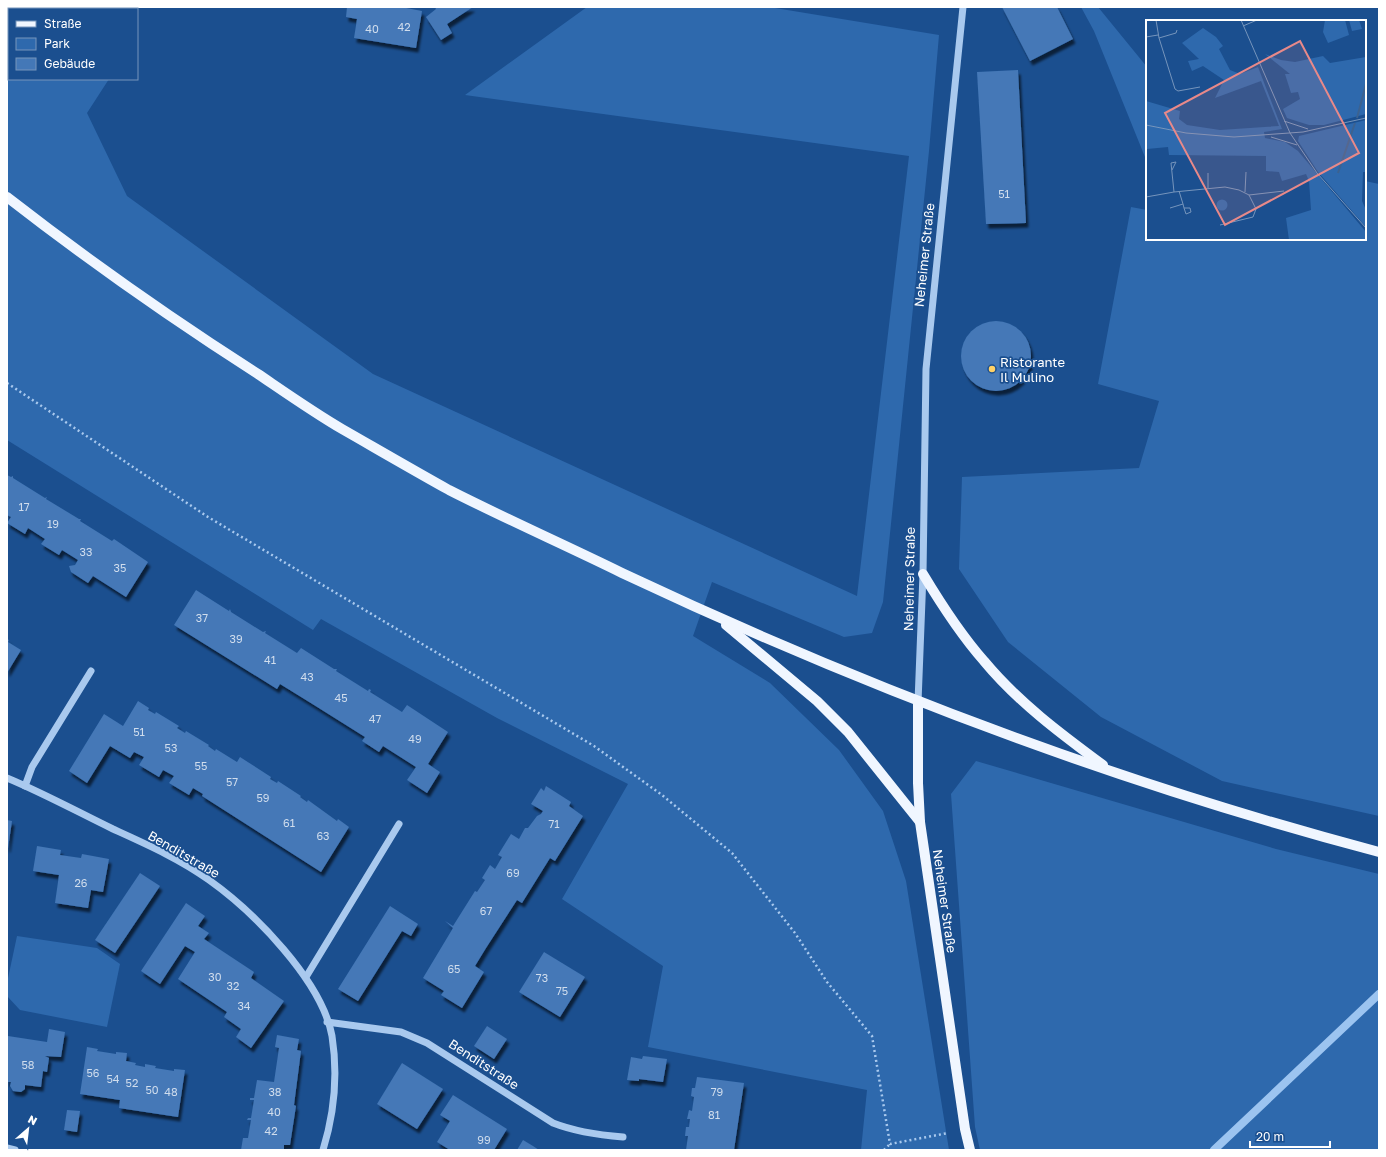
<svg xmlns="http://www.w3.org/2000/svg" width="1386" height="1157" font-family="'Golos Text',sans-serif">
<defs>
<filter id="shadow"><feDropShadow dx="2.5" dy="4.5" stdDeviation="1" flood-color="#0009"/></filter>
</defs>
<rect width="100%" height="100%" fill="#1b4f8f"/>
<g fill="#2e69ad">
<polygon points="7,7 83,7 85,9 9,9 9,79 109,79 87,113 127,196 373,374 857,596 909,156 465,95 587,7 769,7 939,35 929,151 883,602 872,633 844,637 712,582 693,636 770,683 839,750 883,811 906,881 949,1150 861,1150 867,1090 648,1047 663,966 562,899 628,784 497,718 321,619 313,630 7,440"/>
<polygon points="1081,7 1098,7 1147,67 1147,162 1094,31"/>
<polygon points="1365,181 1379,184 1379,816 1222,781 1101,717 1008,642 959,569 962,477 1139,468 1159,401 1098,384 1131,207 1147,210 1147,239 1365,239"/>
<polygon points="976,761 1276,849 1379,874 1379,1150 980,1150 975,1127 951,794"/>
<polygon points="17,936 97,948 120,964 107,1027 20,1010 7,996 7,983"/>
</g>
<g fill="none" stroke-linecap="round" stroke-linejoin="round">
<polyline stroke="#9cc4f0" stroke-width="8" points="1214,1150 1379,994"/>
</g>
<g fill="#4478b7" filter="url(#shadow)">
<polygon points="347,7 401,7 422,11 416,48 354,38 357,19 346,17"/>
<polygon points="435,7 473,7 447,24 452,33 441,40 426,17 436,9"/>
<polygon points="1002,7 1057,7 1073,39 1030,61"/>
<polygon points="1018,70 1026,223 986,224 977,72"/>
<circle cx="996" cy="356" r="35"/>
<polygon points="7,475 11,477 13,476 13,478 45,498 47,497 46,499 79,519 81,519 80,521 112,541 114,539 148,562 126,597 93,576 88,583 71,572 69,566 75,565 78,560 62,550 59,555 41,544 45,539 28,528 25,534 7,523 11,517 7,515"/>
<polygon points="196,590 229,611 230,609 231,612 263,632 266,631 265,633 297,653 301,648 334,669 337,669 336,671 368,691 369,689 371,690 370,692 402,712 407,705 448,732 428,764 440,772 427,793 407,780 416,767 383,746 379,752 362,741 365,737 314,705 280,684 277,689 174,625"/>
<polygon points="7,639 9,640 8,642 21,650 7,673"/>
<polygon points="138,701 149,708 148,710 155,714 156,712 179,726 177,728 185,733 186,731 209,745 208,746 215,751 216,749 237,762 240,757 271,777 270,779 277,783 278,781 301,796 300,797 307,802 308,800 337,821 338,819 349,827 321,872 202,796 203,794 193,788 189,795 169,783 174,776 163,770 159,777 139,765 144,757 134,752 130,758 110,746 87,783 69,771 104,714 123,726"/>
<polygon points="546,786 571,802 569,806 583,816 555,861 550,858 522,903 517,900 486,948 475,966 484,972 462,1008 441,995 444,991 423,978 453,928 445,921 453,926 475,891 477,892 485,880 482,878 490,865 495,869 502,857 498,855 511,834 519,839 525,828 528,828 537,816 541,814 543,811 531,804 541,788 544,791"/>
<polygon points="7,820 12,821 8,848 7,848"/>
<polygon points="37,846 61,850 60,855 81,858 82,854 109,859 103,892 91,890 88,908 55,903 59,875 33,871"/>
<polygon points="140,873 160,886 115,953 95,940"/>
<polygon points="186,903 205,916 198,926 209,933 204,939 254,972 251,978 284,1001 251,1048 236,1037 241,1029 224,1017 227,1012 178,979 195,952 185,946 160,984 141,971"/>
<polygon points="390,906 418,924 411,936 402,931 358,1001 338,989"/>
<polygon points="544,952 585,977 560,1017 519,992"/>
<polygon points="487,1026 507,1039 494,1059 474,1046"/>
<polygon points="49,1029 65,1032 61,1057 45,1056 49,1058 47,1072 43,1071 41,1087 25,1085 25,1089 21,1092 13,1091 10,1086 11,1082 7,1082 8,1036 47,1042"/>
<polygon points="277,1035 299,1039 297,1050 301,1051 294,1105 296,1106 290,1145 284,1145 284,1150 241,1150 243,1138 248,1138 251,1120 247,1120 248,1118 251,1118 254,1100 250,1100 250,1098 254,1098 257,1080 274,1082 279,1048 275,1047"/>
<polygon points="87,1047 98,1049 97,1051 116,1054 116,1052 127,1053 126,1061 136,1063 135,1065 145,1067 145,1064 156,1066 155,1068 174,1071 174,1069 185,1070 178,1117 119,1108 120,1100 80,1094"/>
<polygon points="643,1056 667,1059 663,1082 639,1079 639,1081 627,1080 631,1057 642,1059"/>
<polygon points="402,1063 443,1089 417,1129 377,1104"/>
<polygon points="697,1077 744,1083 734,1150 686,1150 688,1136 685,1136 686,1127 689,1127 690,1119 687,1119 689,1110 692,1111 694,1097 691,1096 692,1088 695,1088"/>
<polygon points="453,1095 507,1129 494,1150 450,1150 437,1142 450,1121 440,1115"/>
<polygon points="67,1110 80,1111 77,1132 64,1130"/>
<polygon points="523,1140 533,1146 539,1150 517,1150"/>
</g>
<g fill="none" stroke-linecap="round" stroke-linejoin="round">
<g stroke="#a9c9ee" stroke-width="2.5" stroke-dasharray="2 3" stroke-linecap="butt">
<polyline points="7,383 208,517 594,746 662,795 732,853 795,933 827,982 872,1036 890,1144 948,1133"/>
<polyline points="884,1150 890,1144"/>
</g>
<g stroke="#a9c9ee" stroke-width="7">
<polyline points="918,702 923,574 926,369 963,7"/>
<path d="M 7,778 C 43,793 78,812 113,829 C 146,844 180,859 209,880 C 254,912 322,981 332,1036 C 338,1074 334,1114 323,1150"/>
<polyline points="25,786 32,767 91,671"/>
<polyline points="306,977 399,824"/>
<path d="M 327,1022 L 401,1032 L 427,1043 L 553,1123 C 576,1132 598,1135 623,1137"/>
<polyline points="7,1148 15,1150"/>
</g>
<g stroke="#f0f6ff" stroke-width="10">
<path d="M 7,197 C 88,260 172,319 258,374 C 286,393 313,412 342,429 C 377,449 413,470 449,490 C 506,519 565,545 622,573 C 866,688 1118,783 1379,852"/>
<path d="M 923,574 C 941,604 961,635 984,661 C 1018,702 1061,734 1103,765"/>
<polyline points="726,625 817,701 848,732 920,822"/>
<polyline points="918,702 918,783 920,822 965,1129 970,1150"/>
</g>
</g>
<circle fill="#ffd166" stroke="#1b4f8f" stroke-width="1.5" cx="992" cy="369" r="4"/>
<g text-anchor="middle" stroke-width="3.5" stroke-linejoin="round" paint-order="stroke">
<g font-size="11" fill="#d0dded">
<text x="404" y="31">42</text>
<text x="372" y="33">40</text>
<text x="1004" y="198">51</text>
<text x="24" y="511">17</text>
<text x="53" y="528">19</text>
<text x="86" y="556">33</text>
<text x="120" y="572">35</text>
<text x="202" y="622">37</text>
<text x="236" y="643">39</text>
<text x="270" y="664">41</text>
<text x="307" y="681">43</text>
<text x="341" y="702">45</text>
<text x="375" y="723">47</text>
<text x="139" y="736">51</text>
<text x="415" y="743">49</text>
<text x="171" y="752">53</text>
<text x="201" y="770">55</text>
<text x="232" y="786">57</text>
<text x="263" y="802">59</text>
<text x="289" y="827">61</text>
<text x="554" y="828">71</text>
<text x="323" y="840">63</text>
<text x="513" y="877">69</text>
<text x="81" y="887">26</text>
<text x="486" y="915">67</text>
<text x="454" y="973">65</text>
<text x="215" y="981">30</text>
<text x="542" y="982">73</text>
<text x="233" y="990">32</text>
<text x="562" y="995">75</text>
<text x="244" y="1010">34</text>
<text x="28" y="1069">58</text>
<text x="93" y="1077">56</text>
<text x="113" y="1083">54</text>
<text x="132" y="1087">52</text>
<text x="152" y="1094">50</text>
<text x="171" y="1096">48</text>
<text x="275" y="1096">38</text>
<text x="717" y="1096">79</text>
<text x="274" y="1116">40</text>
<text x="714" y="1119">81</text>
<text x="271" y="1135">42</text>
<text x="484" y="1144">99</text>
</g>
<g font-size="13" fill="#fff" stroke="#1b4f8f">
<text transform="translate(924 255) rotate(-84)" y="5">Neheimer Straße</text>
<text transform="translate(909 579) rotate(-89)" y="5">Neheimer Straße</text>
<text transform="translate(184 854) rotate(30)" y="5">Benditstraße</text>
<text transform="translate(945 901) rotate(82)" y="5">Neheimer Straße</text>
<text transform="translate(484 1064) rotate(33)" y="5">Benditstraße</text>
</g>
<g font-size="13" fill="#fff" stroke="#1b4f8f" text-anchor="start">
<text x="1000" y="367">Ristorante<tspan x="1000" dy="15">Il Mulino</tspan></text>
</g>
</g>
<g transform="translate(1146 20)">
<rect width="220" height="220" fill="#1b4f8f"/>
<path d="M 179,0 L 199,0 L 203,15 L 182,23 L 177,12 ZM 203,0 L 213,0 L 216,9 L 206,11 ZM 57,8 L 70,17 L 77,26 L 73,29 L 84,50 L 94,54 L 112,47 L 136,109 L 118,112 L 119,118 L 139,122 L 152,131 L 220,212 L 220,220 L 143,220 L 140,198 L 165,190 L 163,161 L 160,154 L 136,161 L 133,152 L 120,151 L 120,136 L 23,135 L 22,127 L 1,129 L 0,81 L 34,91 L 33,99 L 41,105 L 74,110 L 133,106 L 115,61 L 69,78 L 78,60 L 57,46 L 46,51 L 42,41 L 53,39 L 36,23 ZM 119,34 L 135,40 L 149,42 L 177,36 L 184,43 L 220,37 L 220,94 L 178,105 L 163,105 L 141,98 L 137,89 L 154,79 L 152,72 L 145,73 L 139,54 L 144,54 ZM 220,100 L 220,152 L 217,152 L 216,181 L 220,190 L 220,207 L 172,152 L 152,121 L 153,116 ZM70.5 185a5.5 5.5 0 1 1 11 0a5.5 5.5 0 1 1-11 0Z" fill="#2e69ad"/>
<path fill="none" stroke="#3c6290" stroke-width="2" d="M 211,98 L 220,64M 192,153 L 209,103"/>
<path fill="none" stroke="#7695bc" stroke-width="1" d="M 10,0 L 13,18 L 29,69 L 32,71 L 54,67M 95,0 L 144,113M 97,6 L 111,0M 0,17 L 12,15M 13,18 L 30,13 L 31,10M 138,101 L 162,109M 0,105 L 40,113 L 88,117 L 157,112 L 220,98M 144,113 L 171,153 L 220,208M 125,117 L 151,125M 26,150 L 30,142 L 25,143 L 28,172M 62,168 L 62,153M 33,171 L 37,184 L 38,188 L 40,194 L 45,192 L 44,188 L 38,188M 99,172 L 100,152M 103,175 L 138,171M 0,177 L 28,172 L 79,167 L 93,170 L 103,175 L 110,189 L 107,197 L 74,205M 24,188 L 37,184"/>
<path fill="#e88989" fill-opacity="0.15" stroke="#e88989" stroke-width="2" d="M 154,21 L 213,133 L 79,205 L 19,93 Z"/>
<rect width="220" height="220" fill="none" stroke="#fff" stroke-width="2"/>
</g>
<rect width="1386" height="1157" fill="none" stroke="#ffffff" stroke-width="16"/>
<rect x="8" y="8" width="130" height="72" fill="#1b4f8f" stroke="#7695bc"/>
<rect x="16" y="21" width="20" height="6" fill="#f0f6ff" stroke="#7695bc"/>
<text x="44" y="28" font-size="12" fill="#ffffff">Straße</text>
<rect x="16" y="38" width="20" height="12" fill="#2e69ad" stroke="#7695bc"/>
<text x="44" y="48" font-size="12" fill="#ffffff">Park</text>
<rect x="16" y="58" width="20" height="12" fill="#4478b7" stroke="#7695bc"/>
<text x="44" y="68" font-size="12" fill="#ffffff">Gebäude</text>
<g transform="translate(28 1129) rotate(28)" stroke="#1b4f8f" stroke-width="3" paint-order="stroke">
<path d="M0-3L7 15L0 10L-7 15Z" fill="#ffffff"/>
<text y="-6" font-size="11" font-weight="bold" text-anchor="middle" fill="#ffffff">N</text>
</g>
<path d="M1250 1141v6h80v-6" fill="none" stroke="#ffffff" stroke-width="2"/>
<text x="1256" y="1141" font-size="12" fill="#ffffff" stroke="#1b4f8f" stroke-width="3" paint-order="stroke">20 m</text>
</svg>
